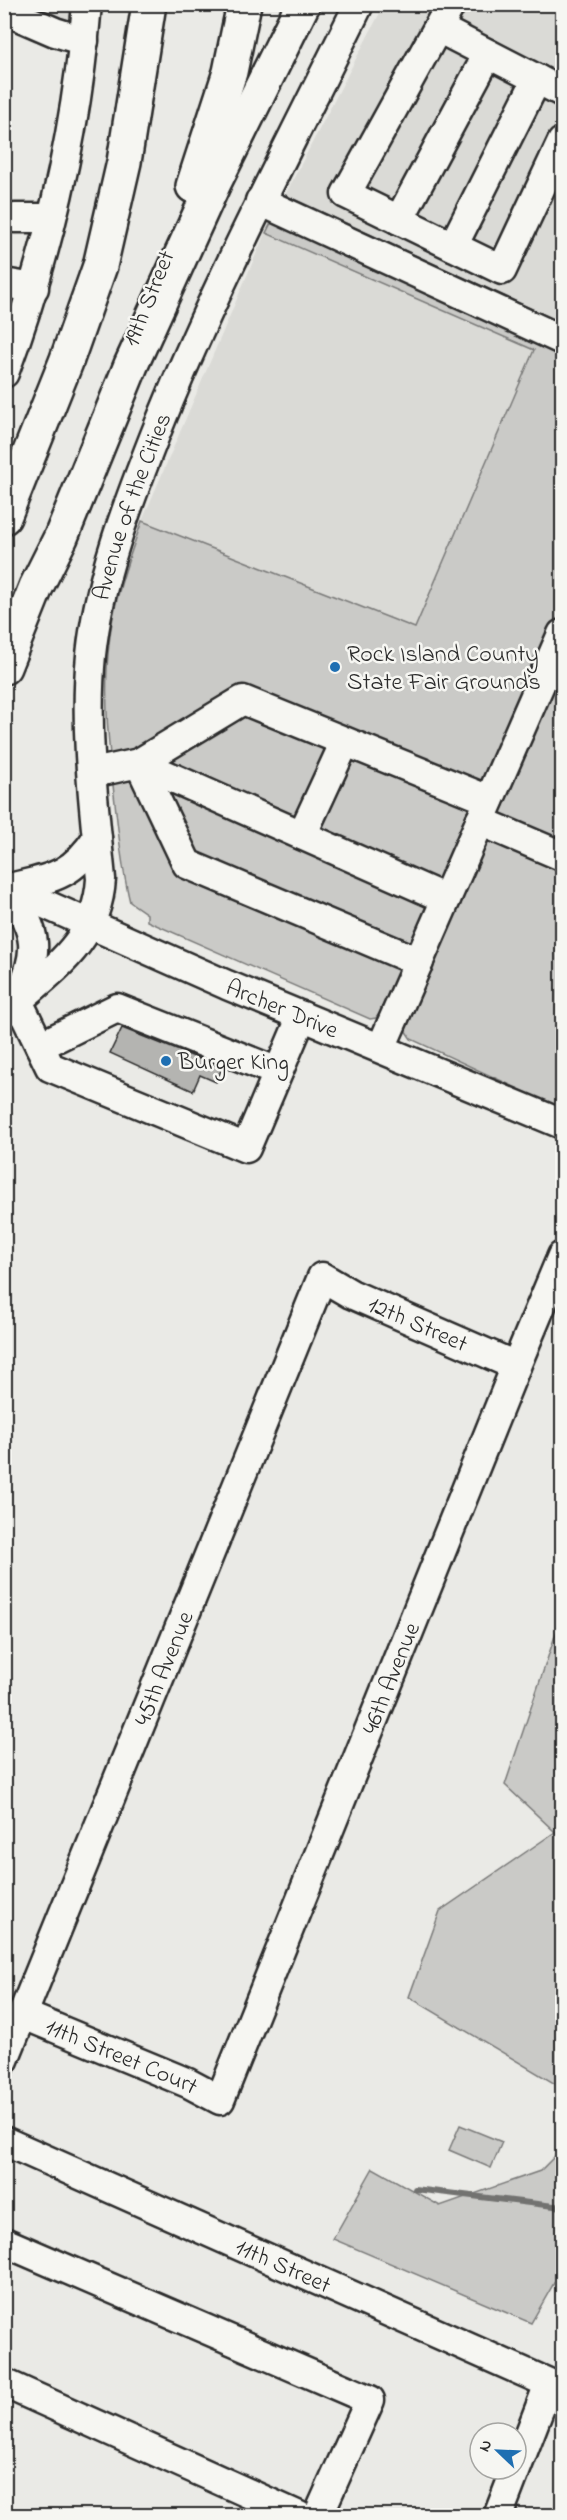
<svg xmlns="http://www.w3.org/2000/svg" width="567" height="2520" font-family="'Indie Flower',sans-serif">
<rect width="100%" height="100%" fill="#eaeae6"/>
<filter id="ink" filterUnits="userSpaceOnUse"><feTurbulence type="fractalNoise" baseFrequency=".0167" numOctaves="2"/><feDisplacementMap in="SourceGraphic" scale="12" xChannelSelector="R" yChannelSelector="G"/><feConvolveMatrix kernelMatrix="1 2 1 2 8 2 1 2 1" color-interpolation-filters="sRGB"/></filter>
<g filter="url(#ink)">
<g fill="#dadad6">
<polygon points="23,5 71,5 71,23"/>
<polygon points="384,5 562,5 562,323 285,195"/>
<polygon points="266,231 534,349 415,628 142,521"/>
</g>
<g fill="#cacac7" stroke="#7a7a79" stroke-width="1.5">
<path d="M 285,195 L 562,323 L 562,1109 L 411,1039 L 405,1030 L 410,1012 L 389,1001 L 376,1018 L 370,1019 L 147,921 L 147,914 L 130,902 C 122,870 119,837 115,803 C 109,750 103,697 109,644 C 113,602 128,561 142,521 L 415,628 L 534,350 L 266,233 Z"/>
<polygon points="562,1615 562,2088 409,1997 440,1911 555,1832 505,1785"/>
<polygon points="460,2125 502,2142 491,2168 449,2150"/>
<polygon points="562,2149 562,2269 531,2323 333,2239 373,2168 440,2206 540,2171"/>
</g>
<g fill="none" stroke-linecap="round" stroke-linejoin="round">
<polyline stroke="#727270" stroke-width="6" points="415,2189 562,2207"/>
</g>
<polygon fill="#b4b4b1" stroke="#2b2b2b" stroke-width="1.5" points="122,1028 222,1068 216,1082 200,1075 193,1091 110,1053"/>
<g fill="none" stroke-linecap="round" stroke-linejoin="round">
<g stroke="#2b2b2b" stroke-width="33">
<g id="minor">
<polyline points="451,4 346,194 502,270 562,142"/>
<polyline points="4,10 55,32 84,41"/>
<polyline points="438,28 562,92"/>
<polyline points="260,201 562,340"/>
<polyline points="15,218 51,218"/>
<polyline points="399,220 488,54"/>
<polyline points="453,246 537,79"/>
<polyline points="4,283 34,288"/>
<path d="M 4,373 C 48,255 77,130 87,4"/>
<polyline points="139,763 187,864 419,962"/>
<polyline points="139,763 446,899"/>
<polyline points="93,773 139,763 243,700 489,800"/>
<polyline points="480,821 562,856"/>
<polyline points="302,835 345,742"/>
<path d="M 97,838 C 71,877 52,878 9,888 C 39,940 40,945 18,1001 L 50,1067 L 246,1148 L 302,1016"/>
<path id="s1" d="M 4,886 L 227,985 L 562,1124"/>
<path id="s2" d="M 4,1013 C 48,972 97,945 101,879 C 94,807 84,727 91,655 C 99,578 127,506 155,435 C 214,287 289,147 359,4"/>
<polyline points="40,1046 117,1008 278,1072"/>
<polyline points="381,1048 562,634"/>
<path id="s3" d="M 24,2015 L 188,2083 L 220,2100 L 516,1366 L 562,1256"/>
<path id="s4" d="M 4,2060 L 322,1277 L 351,1294 L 516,1366"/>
<path id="s5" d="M 4,2141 L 562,2389"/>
<polyline points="4,2242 370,2400 318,2516"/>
<polyline points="4,2383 299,2516"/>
<polyline points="498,2516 549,2384"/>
</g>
</g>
<g stroke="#2b2b2b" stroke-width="38">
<g id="major">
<polyline points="193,186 230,72 244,4"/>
<polyline points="4,517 66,362 100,266 124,162 149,4"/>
<polyline points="4,667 36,587 61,537 131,365 214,183 303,4"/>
</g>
</g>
<use href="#minor" stroke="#f6f6f2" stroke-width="28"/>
<use href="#major" stroke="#f6f6f2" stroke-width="33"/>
</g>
</g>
<g fill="#1f6fb2" stroke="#f6f6f2" stroke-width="2">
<circle cx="335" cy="667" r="6"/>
<circle cx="166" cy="1061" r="6"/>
</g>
<g text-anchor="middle" stroke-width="5" stroke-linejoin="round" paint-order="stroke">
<g font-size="24" fill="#2b2b2b" stroke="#f6f6f2">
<text transform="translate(148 298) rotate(-68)" y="8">19th Street</text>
<text dy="8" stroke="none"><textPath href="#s2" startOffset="550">Avenue of the Cities</textPath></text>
<text dy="8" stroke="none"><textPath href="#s1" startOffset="304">Archer Drive</textPath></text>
<text dy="8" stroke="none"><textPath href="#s4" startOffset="952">12th Street</textPath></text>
<text dy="8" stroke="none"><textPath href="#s4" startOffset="423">45th Avenue</textPath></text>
<text dy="8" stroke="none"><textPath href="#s3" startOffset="669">46th Avenue</textPath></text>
<text dy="8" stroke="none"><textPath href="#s3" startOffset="106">11th Street Court</textPath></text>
<text dy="8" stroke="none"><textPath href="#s5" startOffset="306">11th Street</textPath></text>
</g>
<g font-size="24" fill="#2b2b2b" stroke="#f6f6f2" text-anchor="start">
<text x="347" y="661">Rock Island County<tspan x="347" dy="28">State Fair Grounds</tspan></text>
<text x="178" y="1069">Burger King</text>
</g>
</g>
<rect width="567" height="2520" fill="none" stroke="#f6f6f2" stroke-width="24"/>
<rect x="12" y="12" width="543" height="2496" fill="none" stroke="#2b2b2b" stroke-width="2" filter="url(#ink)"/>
<g transform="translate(498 2451) rotate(293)"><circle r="28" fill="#f6f6f2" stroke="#a5a5a2" stroke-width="1.5"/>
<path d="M0-4.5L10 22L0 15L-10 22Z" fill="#1f6fb2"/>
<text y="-9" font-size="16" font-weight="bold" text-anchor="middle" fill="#2b2b2b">N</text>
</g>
</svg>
